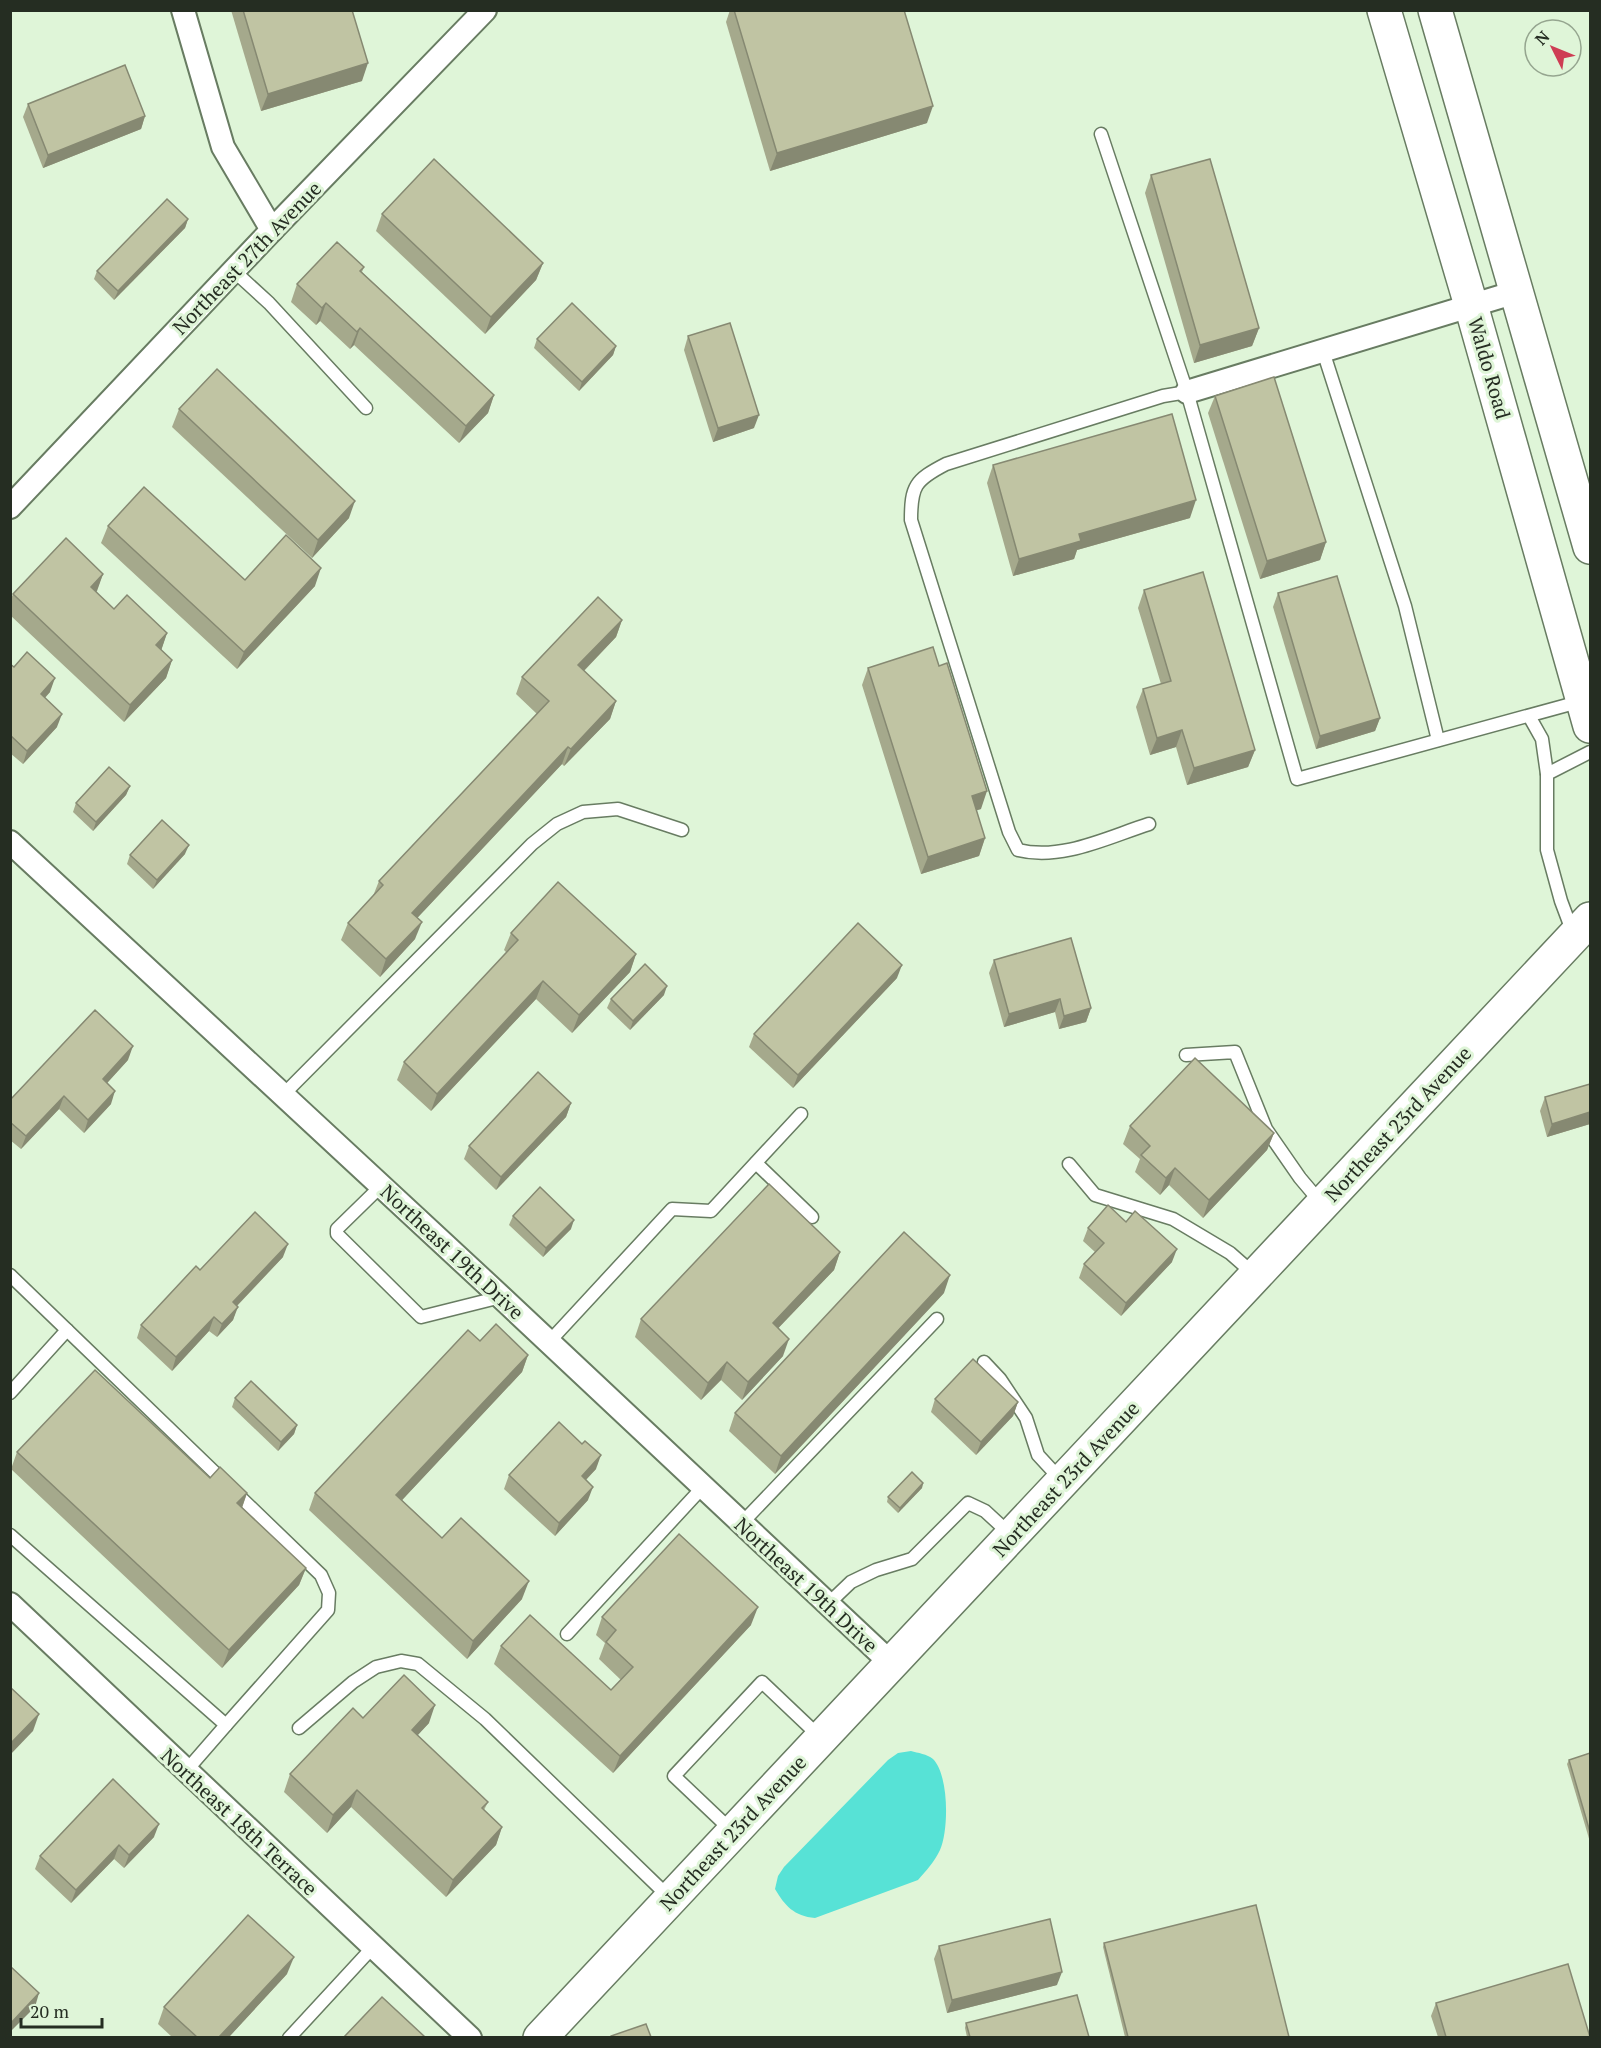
<svg xmlns="http://www.w3.org/2000/svg" width="1601" height="2048" font-family="'PT Serif',serif">
<rect width="100%" height="100%" fill="#dff5d8"/>
<path fill="#57e2d6" d="M 911,1751 C 918,1753 927,1754 933,1759 C 949,1775 949,1830 940,1850 C 935,1861 926,1871 918,1880 L 815,1918 C 794,1916 785,1906 775,1889 L 778,1876 L 784,1867 L 888,1760 L 898,1753 Z"/>
<g fill="none" stroke-linecap="round" stroke-linejoin="round">
<g stroke="#687c62" stroke-width="15">
<g id="lane">
<polyline points="1101,134 1187,392 1297,779 1582,701"/>
<polyline points="234,271 269,303 366,408"/>
<polyline points="1323,351 1405,606 1438,740"/>
<polyline points="1529,716 1542,739 1547,774"/>
<path d="M 1149,824 C 1108,837 1062,861 1018,850 L 1009,832 L 911,520 C 911,486 915,480 946,464 L 1163,396 L 1187,392"/>
<polyline points="1573,933 1561,901 1547,850 1547,774 1590,752"/>
<polyline points="1186,1055 1235,1052 1266,1129 1300,1178 1322,1204"/>
<polyline points="283,1095 532,844 557,824 583,812 618,809 682,830"/>
<polyline points="756,1163 812,1217"/>
<polyline points="1069,1164 1095,1195 1173,1219 1230,1253 1255,1275"/>
<polyline points="381,1186 337,1229 337,1234 421,1317 501,1297"/>
<polyline points="10,1275 67,1330 10,1393"/>
<polyline points="67,1330 321,1575 329,1593 328,1610 226,1725"/>
<polyline points="549,1342 672,1209 711,1211 801,1114"/>
<polyline points="984,1362 1000,1379 1026,1418 1038,1455 1062,1481"/>
<polyline points="741,1524 937,1319"/>
<polyline points="10,1535 226,1725 186,1771"/>
<polyline points="828,1604 851,1582 876,1570 912,1559 968,1503 985,1511 1011,1535"/>
<polyline points="567,1634 702,1488"/>
<polyline points="299,1728 353,1682 376,1667 401,1661 418,1664 485,1719 670,1898"/>
<polyline points="733,1832 674,1776 762,1682 821,1738"/>
<polyline points="289,2038 373,1947"/>
</g>
</g>
<g stroke="#687c62" stroke-width="26">
<g id="street">
<polyline points="183,10 223,147 272,230"/>
<polyline points="1187,392 1516,292"/>
<polyline points="10,507 272,230 485,10"/>
<polyline points="10,842 501,1297 892,1664"/>
<polyline points="10,1604 470,2038"/>
</g>
</g>
<g stroke="#687c62" stroke-width="36">
<polyline id="secondary" points="540,2038 1590,919"/>
</g>
<g stroke="#687c62" stroke-width="36">
<g id="highway">
<polyline points="1384,10 1471,305 1590,726"/>
<polyline points="1435,10 1590,547"/>
</g>
</g>
<use href="#lane" stroke="#fff" stroke-width="12"/>
<use href="#street" stroke="#fff" stroke-width="22"/>
<use href="#secondary" stroke="#fff" stroke-width="33"/>
<use href="#highway" stroke="#fff" stroke-width="33"/>
</g>
<g fill="#a5a98c">
<polygon points="231,10 352,10 362,81 261,111"/>
<polygon points="730,10 904,10 927,123 770,171 726,22"/>
<polygon points="28,104 145,116 141,129 43,168 23,117"/>
<polygon points="1151,175 1259,328 1252,346 1194,363 1145,193"/>
<polygon points="382,214 543,263 536,280 485,334 376,231"/>
<polygon points="188,219 185,228 114,300 94,279 97,271"/>
<polygon points="364,267 362,272 494,395 488,413 459,443 354,345 350,349 320,321 316,325 291,302 297,284"/>
<polygon points="688,336 754,428 713,442 684,350"/>
<polygon points="537,339 616,346 613,355 579,391 534,348"/>
<polygon points="1215,396 1326,542 1320,560 1260,579 1208,413"/>
<polygon points="179,409 349,518 312,558 172,427"/>
<polygon points="993,465 1190,518 1077,550 1074,559 1013,576 987,483"/>
<polygon points="108,526 245,580 315,586 237,669 101,543"/>
<polygon points="103,574 96,592 114,609 167,633 161,650 172,660 166,678 124,722 10,615 10,601 13,594"/>
<polygon points="1144,590 1255,750 1248,767 1187,785 1176,747 1150,755 1136,707 1143,689 1161,684 1138,608"/>
<polygon points="1278,593 1380,718 1375,731 1316,749 1273,607"/>
<polygon points="622,620 616,637 584,671 616,701 610,719 564,766 562,764 417,918 415,939 380,977 341,940 348,923 373,896 379,881 537,714 516,694 522,677"/>
<polygon points="10,664 50,692 45,698 57,727 23,764 10,753"/>
<polygon points="868,668 981,809 976,810 985,838 979,856 921,874 862,685"/>
<polygon points="130,786 126,795 93,831 73,812 76,803"/>
<polygon points="185,854 153,889 127,864 130,855"/>
<polygon points="511,933 636,954 630,972 572,1033 536,999 431,1111 397,1080 404,1062 507,953 504,950"/>
<polygon points="994,960 1091,1008 1086,1022 1059,1029 1055,1012 1004,1027 989,973"/>
<polygon points="897,978 793,1088 749,1047 754,1034"/>
<polygon points="664,995 630,1030 607,1008 611,999"/>
<polygon points="128,1060 107,1083 111,1104 84,1133 59,1109 21,1149 10,1140 10,1100"/>
<polygon points="1590,1084 1590,1124 1547,1137 1540,1111 1545,1097"/>
<polygon points="571,1103 566,1117 496,1190 464,1159 469,1146"/>
<polygon points="1130,1126 1274,1133 1267,1150 1203,1218 1169,1185 1160,1195 1135,1172 1140,1159 1123,1144"/>
<polygon points="513,1216 571,1229 543,1257 509,1225"/>
<polygon points="1126,1222 1172,1262 1121,1316 1079,1278 1084,1264 1095,1252 1083,1241 1088,1228"/>
<polygon points="840,1252 834,1270 778,1328 783,1356 742,1400 721,1380 701,1400 635,1337 641,1319"/>
<polygon points="283,1257 237,1306 233,1320 217,1337 209,1331 172,1371 137,1338 141,1325 200,1270"/>
<polygon points="944,1293 775,1474 729,1431 735,1413"/>
<polygon points="480,1341 528,1355 522,1372 402,1500 442,1538 522,1599 467,1659 309,1510 315,1493"/>
<polygon points="235,1398 297,1425 294,1434 278,1451 232,1407"/>
<polygon points="935,1399 1018,1402 1013,1416 976,1455 931,1412"/>
<polygon points="17,1452 210,1478 247,1493 242,1508 306,1568 299,1585 222,1668 11,1469"/>
<polygon points="596,1469 586,1480 588,1500 555,1536 504,1489 509,1475"/>
<polygon points="923,1483 922,1488 898,1513 887,1502 888,1497"/>
<polygon points="602,1617 751,1625 613,1773 494,1664 501,1646 611,1690 621,1680 599,1659 605,1643 596,1635"/>
<polygon points="363,1718 429,1723 417,1735 488,1802 484,1810 502,1827 496,1845 446,1897 351,1807 327,1833 284,1792 290,1774"/>
<polygon points="1590,1753 1590,1842 1567,1764 1569,1760"/>
<polygon points="154,1837 124,1868 114,1859 71,1903 35,1869 40,1856"/>
<polygon points="1104,1943 1289,2037 1125,2037 1103,1947"/>
<polygon points="939,1946 1057,1985 947,2013 934,1959"/>
<polygon points="287,1974 229,2037 172,2037 158,2024 164,2007"/>
<polygon points="1436,2003 1590,2037 1438,2037 1431,2016"/>
<polygon points="966,2023 1089,2037 967,2037 965,2028"/>
</g>
<g fill="#868972">
<polygon points="368,63 362,81 261,111 268,94"/>
<polygon points="933,106 927,123 770,171 777,153"/>
<polygon points="145,116 141,129 43,168 48,155"/>
<polygon points="188,219 185,228 114,300 118,291"/>
<polygon points="543,263 536,280 485,334 491,317"/>
<polygon points="326,303 320,321 316,325 322,308"/>
<polygon points="360,328 354,345 350,349 357,332"/>
<polygon points="1259,328 1252,346 1194,363 1200,345"/>
<polygon points="616,346 613,355 579,391 582,382"/>
<polygon points="494,395 488,413 459,443 466,426"/>
<polygon points="759,415 754,428 713,442 718,428"/>
<polygon points="1196,500 1190,518 1077,550 1074,559 1013,576 1019,559 1079,534"/>
<polygon points="355,501 349,518 312,558 318,540"/>
<polygon points="1326,542 1320,560 1260,579 1267,561"/>
<polygon points="321,568 315,586 237,669 244,652"/>
<polygon points="103,574 97,591 84,605 91,587"/>
<polygon points="622,620 616,637 572,683 578,665"/>
<polygon points="167,633 161,651 156,645"/>
<polygon points="172,660 166,678 124,722 130,705"/>
<polygon points="55,678 50,692 36,707 41,694"/>
<polygon points="616,701 610,719 564,766 571,749"/>
<polygon points="62,714 57,727 23,764 27,751"/>
<polygon points="1380,718 1375,731 1316,749 1320,736"/>
<polygon points="1182,730 1176,747 1150,755 1157,738"/>
<polygon points="568,747 562,764 406,930 412,913"/>
<polygon points="1255,750 1248,767 1187,785 1194,768"/>
<polygon points="130,786 126,795 93,831 96,822"/>
<polygon points="987,791 981,809 965,814 972,796"/>
<polygon points="985,838 979,856 921,874 928,857"/>
<polygon points="189,845 185,854 153,889 157,880"/>
<polygon points="422,922 415,939 380,977 386,959"/>
<polygon points="636,954 630,972 572,1033 579,1015"/>
<polygon points="902,965 897,978 793,1088 798,1075"/>
<polygon points="543,981 536,999 431,1111 437,1094"/>
<polygon points="667,986 664,995 630,1030 633,1021"/>
<polygon points="1060,999 1055,1012 1004,1027 1009,1014"/>
<polygon points="1091,1008 1086,1022 1059,1029 1064,1016"/>
<polygon points="133,1046 128,1060 98,1093 103,1079"/>
<polygon points="115,1091 111,1104 84,1133 88,1120"/>
<polygon points="64,1096 59,1109 21,1149 26,1136"/>
<polygon points="571,1103 566,1117 496,1190 501,1177"/>
<polygon points="1590,1112 1590,1124 1547,1137 1552,1124"/>
<polygon points="1274,1133 1267,1150 1203,1218 1209,1200"/>
<polygon points="1175,1168 1169,1185 1160,1195 1166,1178"/>
<polygon points="574,1220 571,1229 543,1257 546,1248"/>
<polygon points="288,1244 283,1257 228,1315 233,1302"/>
<polygon points="1177,1249 1172,1262 1121,1316 1126,1303"/>
<polygon points="840,1252 834,1270 766,1341 773,1323"/>
<polygon points="950,1275 944,1293 775,1474 781,1456"/>
<polygon points="238,1307 233,1320 217,1337 222,1324"/>
<polygon points="214,1317 209,1331 172,1371 176,1357"/>
<polygon points="789,1339 783,1356 742,1400 748,1382"/>
<polygon points="528,1355 522,1372 390,1513 396,1495"/>
<polygon points="727,1362 721,1380 701,1400 708,1383"/>
<polygon points="1018,1402 1013,1416 976,1455 981,1442"/>
<polygon points="297,1425 294,1434 278,1451 281,1442"/>
<polygon points="601,1455 596,1469 577,1489 582,1476"/>
<polygon points="923,1483 922,1488 898,1513 900,1508"/>
<polygon points="593,1487 588,1500 555,1536 559,1523"/>
<polygon points="247,1493 241,1510 237,1503"/>
<polygon points="306,1568 299,1585 222,1668 229,1650"/>
<polygon points="529,1581 522,1599 467,1659 473,1641"/>
<polygon points="758,1607 751,1625 613,1773 620,1756"/>
<polygon points="435,1705 429,1723 406,1748 412,1730"/>
<polygon points="39,1714 33,1731 10,1755 10,1744"/>
<polygon points="357,1790 351,1807 327,1833 333,1815"/>
<polygon points="159,1824 154,1837 124,1868 129,1855"/>
<polygon points="502,1827 496,1845 446,1897 453,1880"/>
<polygon points="119,1845 114,1859 71,1903 76,1890"/>
<polygon points="294,1957 287,1974 229,2037 219,2037"/>
<polygon points="1062,1972 1057,1985 947,2013 952,2000"/>
<polygon points="39,1993 35,2007 10,2032 10,2024"/>
</g>
<g fill="#c0c4a3" stroke="#868972" stroke-width="1.5">
<polygon points="243,10 352,10 368,63 268,94"/>
<polygon points="734,10 904,10 933,106 777,153"/>
<polygon points="125,65 145,116 48,155 28,104"/>
<polygon points="434,159 543,263 491,317 382,214"/>
<polygon points="1210,159 1259,328 1200,345 1151,175"/>
<polygon points="167,199 188,219 118,291 97,271"/>
<polygon points="337,242 364,267 360,271 494,395 466,426 360,328 357,332 326,303 322,308 297,284"/>
<polygon points="572,303 616,346 582,382 537,339"/>
<polygon points="730,323 759,415 718,428 688,336"/>
<polygon points="217,369 355,501 318,540 179,409"/>
<polygon points="1274,377 1326,542 1267,561 1215,396"/>
<polygon points="1172,414 1196,500 1079,534 1081,541 1019,559 993,465"/>
<polygon points="144,487 245,580 286,535 321,568 244,652 108,526"/>
<polygon points="66,538 103,574 91,587 114,609 127,595 167,633 156,645 172,660 130,705 13,594"/>
<polygon points="1203,572 1255,750 1194,768 1182,730 1157,738 1143,689 1171,681 1144,590"/>
<polygon points="1337,576 1380,718 1320,736 1278,593"/>
<polygon points="598,597 622,620 578,665 616,701 571,749 568,747 412,913 422,922 386,959 348,923 383,885 379,881 549,701 522,677"/>
<polygon points="933,647 939,666 947,663 987,791 972,796 985,838 928,857 868,668"/>
<polygon points="27,652 55,678 41,694 62,714 27,751 10,735 10,664 14,667"/>
<polygon points="109,767 130,786 96,822 76,803"/>
<polygon points="162,820 189,845 157,880 130,855"/>
<polygon points="558,882 636,954 579,1015 543,981 437,1094 404,1062 518,940 511,933"/>
<polygon points="858,923 902,965 798,1075 754,1034"/>
<polygon points="1071,938 1091,1008 1064,1016 1060,999 1009,1014 994,960"/>
<polygon points="645,964 667,986 633,1021 611,999"/>
<polygon points="95,1010 133,1046 103,1079 115,1091 88,1120 64,1096 26,1136 10,1122 10,1100"/>
<polygon points="1195,1058 1274,1133 1209,1200 1175,1168 1166,1178 1141,1155 1150,1146 1130,1126"/>
<polygon points="538,1072 571,1103 501,1177 469,1146"/>
<polygon points="1590,1084 1590,1112 1552,1124 1545,1097"/>
<polygon points="769,1184 840,1252 773,1323 789,1339 748,1382 727,1362 708,1383 641,1319"/>
<polygon points="540,1187 574,1220 546,1248 513,1216"/>
<polygon points="1108,1205 1126,1222 1135,1211 1177,1249 1126,1303 1084,1264 1104,1243 1088,1228"/>
<polygon points="255,1212 288,1244 233,1302 238,1307 222,1324 214,1317 176,1357 141,1325 196,1266 200,1270"/>
<polygon points="904,1232 950,1275 781,1456 735,1413"/>
<polygon points="496,1324 528,1355 396,1495 442,1538 461,1518 529,1581 473,1641 315,1493 468,1330 480,1341"/>
<polygon points="973,1359 1018,1402 981,1442 935,1399"/>
<polygon points="95,1370 210,1478 220,1467 247,1493 237,1503 306,1568 229,1650 17,1452"/>
<polygon points="251,1381 297,1425 281,1442 235,1398"/>
<polygon points="559,1422 582,1444 585,1441 601,1455 582,1476 593,1487 559,1523 509,1475"/>
<polygon points="912,1472 923,1483 900,1508 888,1497"/>
<polygon points="679,1534 758,1607 620,1756 501,1646 530,1615 611,1690 633,1667 606,1642 616,1630 602,1617"/>
<polygon points="404,1675 435,1705 412,1730 488,1802 482,1808 502,1827 453,1880 357,1790 333,1815 290,1774 353,1708 363,1718"/>
<polygon points="10,1687 39,1714 10,1744"/>
<polygon points="1590,1753 1590,1832 1569,1760"/>
<polygon points="113,1779 159,1824 129,1855 119,1845 76,1890 40,1856"/>
<polygon points="1256,1905 1289,2037 1128,2037 1104,1943"/>
<polygon points="248,1915 294,1957 219,2037 197,2037 164,2007"/>
<polygon points="1050,1919 1062,1972 952,2000 939,1946"/>
<polygon points="1568,1964 1590,2037 1446,2037 1436,2003"/>
<polygon points="10,1966 39,1993 10,2024"/>
<polygon points="1077,1995 1089,2037 970,2037 966,2023"/>
<polygon points="382,1997 425,2037 344,2037"/>
<polygon points="646,2024 651,2037 611,2037 611,2036"/>
</g>
<g text-anchor="middle" stroke-width="6" stroke-linejoin="round" paint-order="stroke">
<g font-size="20" fill="#252d22" stroke="#dff5d8">
<text transform="translate(247 258) rotate(-46)" y="7">Northeast 27th Avenue</text>
<text transform="translate(1489 368) rotate(74)" y="7">Waldo Road</text>
<text transform="translate(1398 1124) rotate(-47)" y="7">Northeast 23rd Avenue</text>
<text transform="translate(452 1252) rotate(43)" y="7">Northeast 19th Drive</text>
<text transform="translate(1066 1479) rotate(-47)" y="7">Northeast 23rd Avenue</text>
<text transform="translate(806 1585) rotate(43)" y="7">Northeast 19th Drive</text>
<text transform="translate(239 1822) rotate(43)" y="7">Northeast 18th Terrace</text>
<text transform="translate(733 1833) rotate(-47)" y="7">Northeast 23rd Avenue</text>
</g>
</g>
<rect width="1601" height="2048" fill="none" stroke="#252d22" stroke-width="24"/>
<g transform="translate(1553 48) rotate(313)"><circle r="28" fill="#dff5d8" stroke="#95a58f" stroke-width="1.5"/>
<path d="M0-4.5L10 22L0 15L-10 22Z" fill="#ce3d54"/>
<text y="-9" font-size="16" font-weight="bold" text-anchor="middle" fill="#252d22">N</text>
</g>
<path d="M21 2018v9h81v-9" fill="none" stroke="#252d22" stroke-width="3"/>
<text x="30" y="2018" font-size="18" fill="#252d22" stroke="#dff5d8" stroke-width="4.5" paint-order="stroke">20 m</text>
</svg>
